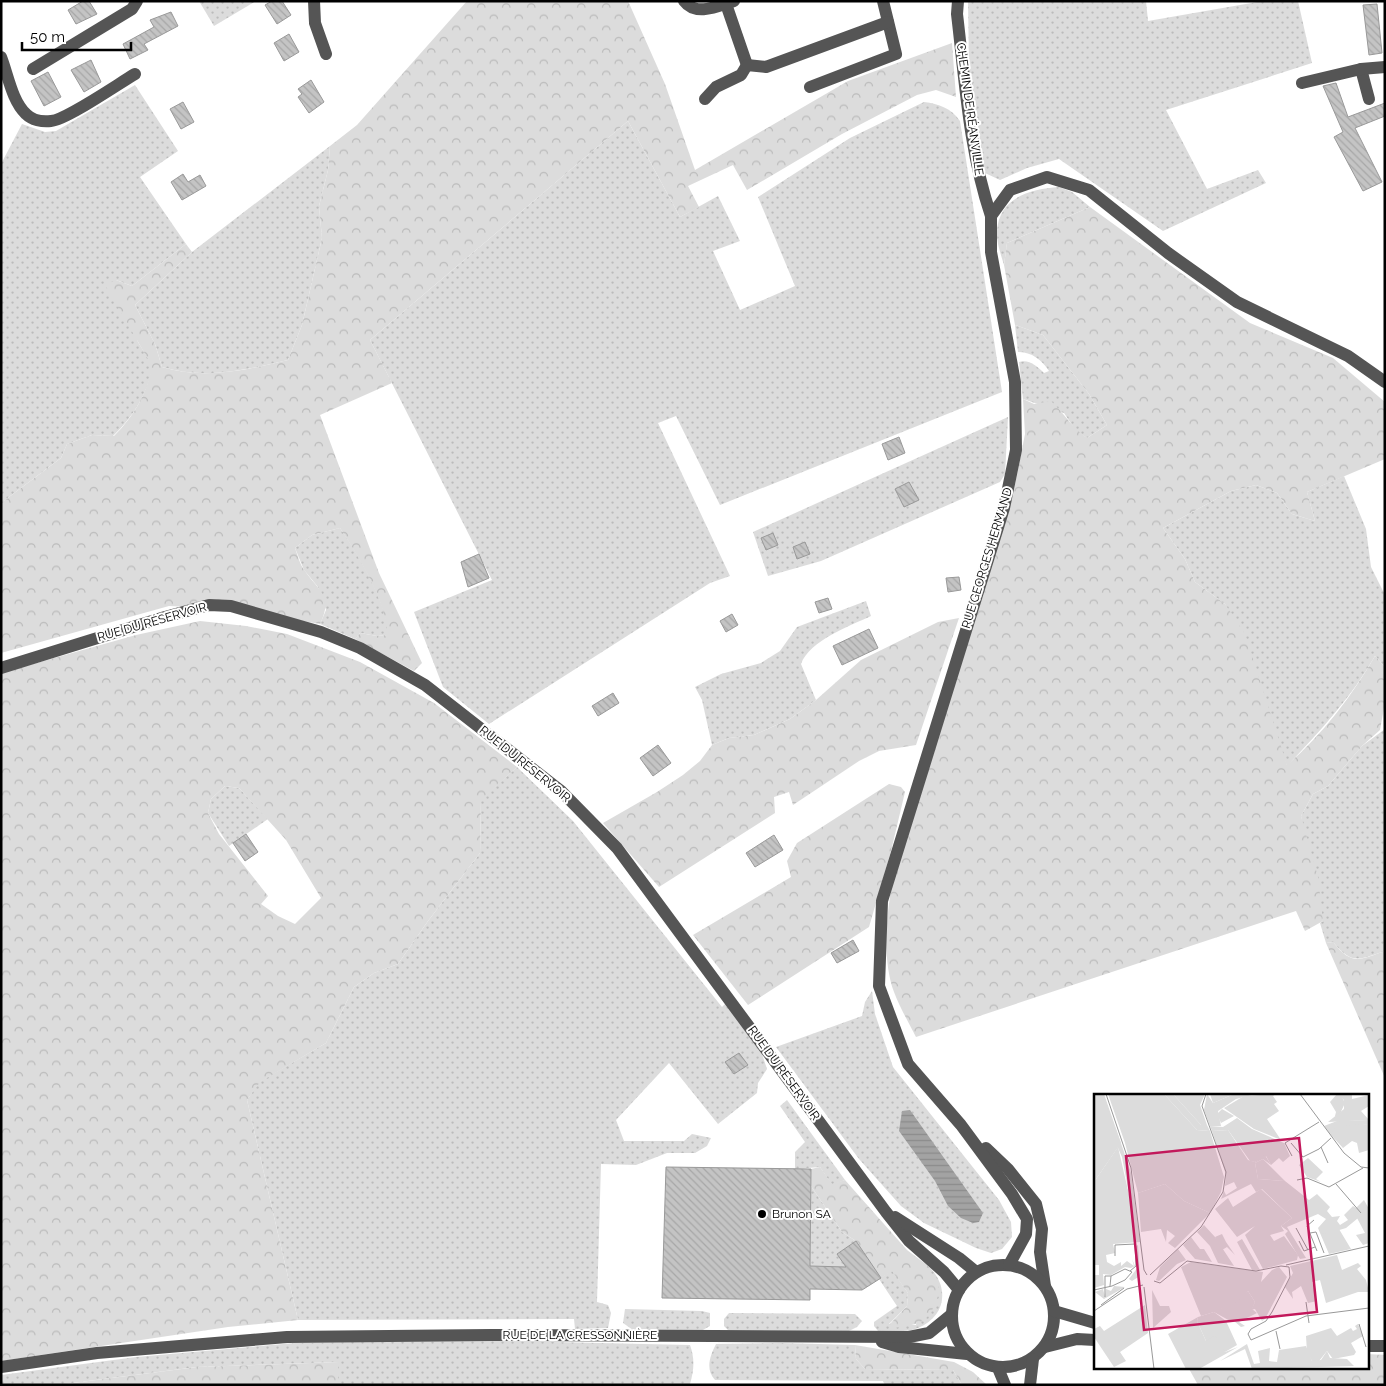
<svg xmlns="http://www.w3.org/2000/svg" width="1386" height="1386" font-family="Raleway,sans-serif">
<defs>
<pattern id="grass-dots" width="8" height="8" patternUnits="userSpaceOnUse" patternTransform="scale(1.25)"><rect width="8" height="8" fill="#dcdcdc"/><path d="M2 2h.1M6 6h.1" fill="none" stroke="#bbb" stroke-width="1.8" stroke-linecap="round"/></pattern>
<pattern id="forest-crowns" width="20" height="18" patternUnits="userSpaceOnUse" patternTransform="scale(1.25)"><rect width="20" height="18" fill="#dcdcdc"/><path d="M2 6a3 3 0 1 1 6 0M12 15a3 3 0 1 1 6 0" fill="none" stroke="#bbb"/></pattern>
<pattern id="water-rules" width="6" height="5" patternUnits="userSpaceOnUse" patternTransform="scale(1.25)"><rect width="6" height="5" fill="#a3a3a3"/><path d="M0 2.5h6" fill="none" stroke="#8b8b8b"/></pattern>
<pattern id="building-back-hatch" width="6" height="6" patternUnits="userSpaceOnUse" patternTransform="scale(1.25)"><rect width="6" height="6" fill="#c4c4c4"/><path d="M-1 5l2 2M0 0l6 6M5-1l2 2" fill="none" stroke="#a7a7a7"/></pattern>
</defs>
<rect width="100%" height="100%" fill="#fff"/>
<g fill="url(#grass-dots)">
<polygon points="199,1 256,1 214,26"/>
<polygon points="968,1 1146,1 1148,21 1263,1 1298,1 1312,63 1166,110 1207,189 1258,170 1266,183 1163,231 1059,159 1027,168 1000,180 985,173 969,66"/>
<path d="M 135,85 L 178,151 L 140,177 L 186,244 L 132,286 L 116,280 L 138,342 L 153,366 C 147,394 134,416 113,436 L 92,435 L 67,444 L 61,458 L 1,503 L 1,164 L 22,124 L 45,132 L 56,131 Z"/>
<path d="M 924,102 C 939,104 951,108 960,121 L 1002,392 L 720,505 L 676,416 L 658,423 L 730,576 L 710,583 L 489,724 L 443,687 L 414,612 L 492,580 L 370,340 L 628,121 L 680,217 L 718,196 L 740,241 L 713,251 L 740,310 L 795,286 L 758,197 L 850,138 Z"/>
<path d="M 330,146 L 328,170 L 319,206 L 322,238 L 302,325 L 288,360 C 246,370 205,380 162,367 L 155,344 L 135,305 L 192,252 Z"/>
<path d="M 1059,187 L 1072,192 L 1090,207 L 1007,243 L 1004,265 C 1001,255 996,241 997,231 C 999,197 1031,189 1059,187 Z"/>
<path d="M 1015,325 L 1043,335 L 1089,394 L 1107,425 L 1087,438 L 1076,431 L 1064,413 L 1023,399 L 1019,362 C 1029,359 1037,366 1044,373 L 1049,371 C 1042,360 1032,352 1018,352 Z"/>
<polygon points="1008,417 1005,474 1000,482 821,561 768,576 753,532"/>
<path d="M 1344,476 L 1366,529 L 1371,567 L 1385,595 L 1385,667 L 1375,656 C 1351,698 1320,731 1287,766 L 1225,604 L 1195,582 L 1185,559 L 1163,528 L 1231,491 L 1256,485 L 1277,493 L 1292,514 L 1315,521 L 1307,492 Z"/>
<path d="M 340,528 C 357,552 389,606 388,635 L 377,636 L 360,633 L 355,639 L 320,624 L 326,610 L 318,587 L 304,570 L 295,548 L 312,535 Z"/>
<path d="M 866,601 L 871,616 C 850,626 810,640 801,664 L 816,700 L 790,719 L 754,735 L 729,738 L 712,745 L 702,700 L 695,687 L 721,674 L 761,663 L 780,651 L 797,627 Z"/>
<path d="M 1385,729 L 1385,951 C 1358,960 1352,965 1333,942 L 1326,943 L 1320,923 L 1323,921 L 1301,816 L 1313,794 L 1328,786 L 1362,746 Z"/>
<polygon points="517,767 573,821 722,1007 726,1003 762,1054 767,1069 758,1083 757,1093 718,1124 669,1063 616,1120 624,1141 684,1141 692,1134 711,1138 707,1146 695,1153 667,1153 636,1165 601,1164 597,1302 608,1305 611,1313 608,1328 575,1329 574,1319 298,1320 247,1100 259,1082 326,1043 354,987 374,973 398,964 428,921 480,853 481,799"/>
<polygon points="225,786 239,788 268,819 229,846 208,813 211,799"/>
<polygon points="872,991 875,1014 893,1067 999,1200 1011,1222 1012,1237 1002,1249 991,1253 976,1248 924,1223 901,1206 859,1159 776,1047 862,1016 865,1002"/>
<polygon points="787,1100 845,1180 832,1185 820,1167 795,1169 795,1152 805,1142 780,1106"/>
<polygon points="811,1186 842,1232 856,1241 837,1254 846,1267 810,1266"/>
<path d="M 927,1265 C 950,1285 947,1316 918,1328 C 906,1333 891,1331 878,1331 L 874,1326 L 874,1322 L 897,1306 L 879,1279 L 892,1270 L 908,1293 L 907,1306 L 889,1324 L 916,1325 Z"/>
<polygon points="625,1309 702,1311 710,1313 710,1326 701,1331 633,1330 623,1323"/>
<polygon points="729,1313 855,1314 862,1321 857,1327 849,1331 728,1330 724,1326 724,1319"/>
<path d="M 468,1340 L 690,1345 C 695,1359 694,1370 690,1384 L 686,1385 L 333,1385 L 338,1384 L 338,1362 L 197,1367 L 57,1385 L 1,1385 L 1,1375 L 136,1357 L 295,1343 Z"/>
<path d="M 781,1343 L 855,1345 L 856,1359 L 865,1369 L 953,1370 L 962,1385 L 885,1385 L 883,1381 L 715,1380 C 705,1369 710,1356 716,1344 Z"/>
</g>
<g fill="url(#forest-crowns)" fill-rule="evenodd">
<path d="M 467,1 L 628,1 L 665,84 L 695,170 L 848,81 L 952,43 L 956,97 L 936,90 L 917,95 L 842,134 L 747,190 L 733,165 L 688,186 L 699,207 L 680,217 L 628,121 L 370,340 L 392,383 L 320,415 L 379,573 L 422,663 L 414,671 L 355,639 L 360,633 L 377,636 L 387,635 C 389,606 356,552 340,528 L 312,535 L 295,548 C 298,556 300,565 305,571 C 320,592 333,597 320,624 L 233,609 L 169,606 L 1,653 L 1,503 L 61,458 L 67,444 L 92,435 L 114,436 C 134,416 147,394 152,366 L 105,285 L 116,280 L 132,286 L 186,244 L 192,252 L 135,305 L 155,344 L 162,367 C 204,380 246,370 288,360 L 302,325 L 322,238 L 319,206 L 328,170 L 330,146 L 357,125 Z"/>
<path d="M 1090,207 L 1250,323 L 1333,358 L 1385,402 L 1385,459 L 1307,492 L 1315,521 L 1292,514 L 1277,493 L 1256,485 L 1231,491 L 1163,528 L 1185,559 L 1195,582 L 1225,604 L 1245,634 L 1287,765 C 1322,735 1352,696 1375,656 L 1385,667 L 1385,702 L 1380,730 L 1362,746 L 1328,786 L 1313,794 L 1301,816 L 1318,877 L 1323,921 L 1305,931 L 1296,911 L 916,1037 C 909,1023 900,1008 894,992 C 882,960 886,914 893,881 L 1013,495 L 1025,434 L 1023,399 L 1034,404 L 1051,401 C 1064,413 1072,428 1087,438 L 1107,425 L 1089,394 L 1043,335 L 1015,325 L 1004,265 L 1007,243 Z"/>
<polygon points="959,618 916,745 879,751 859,761 793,805 789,792 774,797 775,813 659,887 603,823 657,792 683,775 700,761 712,745 729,738 754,735 790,719 816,700 861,660 938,622"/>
<path d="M 200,621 L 246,626 L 287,634 L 360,662 L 434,703 L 517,767 L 481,800 L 480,853 L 428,921 L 398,964 L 374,973 L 354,987 L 326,1043 L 260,1082 L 247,1100 L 298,1320 L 228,1327 L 1,1361 L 1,673 L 136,635 ZM 225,786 L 239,788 L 286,840 L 321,898 L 295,924 L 278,916 L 261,904 L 268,896 L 219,834 L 208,813 L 211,799 Z"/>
<polygon points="889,784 901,787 905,792 891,851 869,927 748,1005 693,935 791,877 787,861 797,843"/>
<path d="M 1333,942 C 1352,966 1359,960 1385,951 L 1385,1078 L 1326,943 Z"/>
<path d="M 820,1167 L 832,1184 L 845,1180 L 907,1250 L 927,1265 L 940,1290 C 930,1321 925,1324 893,1328 L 889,1325 L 907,1306 L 908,1293 L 892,1271 L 881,1278 L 856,1241 L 842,1232 L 811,1186 L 811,1169 Z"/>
<polygon points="855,1345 954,1362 973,1372 987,1385 962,1385 953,1370 865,1369 856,1359"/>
<polygon points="1367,1354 1385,1355 1385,1385 1198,1385 1188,1367 1367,1367"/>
<polygon points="338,1362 338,1384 57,1385 197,1367"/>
</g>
<polygon fill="url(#water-rules)" points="910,1110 983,1213 979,1222 973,1223 961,1218 948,1206 935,1181 899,1131 902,1111"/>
<g fill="url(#building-back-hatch)" stroke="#999">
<polygon points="83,1 89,1 97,14 76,24 68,10"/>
<polygon points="272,1 282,1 291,15 277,24 265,5"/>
<polygon points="1377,4 1382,53 1369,55 1363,5"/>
<polygon points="171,12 178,26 144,44 148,50 130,59 123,44 154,27 150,20"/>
<polygon points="289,34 299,52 284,61 274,43"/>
<polygon points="91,60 101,82 84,92 71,70"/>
<polygon points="48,72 61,97 44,106 31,81"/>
<polygon points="311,80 324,102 309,113 298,97 302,94 298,89"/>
<polygon points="1336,83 1348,117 1385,103 1385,116 1355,128 1382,182 1363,191 1334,137 1343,132 1323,86"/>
<polygon points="183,102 194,122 181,129 170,109"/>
<polygon points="183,174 188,182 200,175 206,186 182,200 171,182"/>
<polygon points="899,437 905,453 888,460 882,444"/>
<polygon points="909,482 919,500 904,507 895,489"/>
<polygon points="773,533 778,545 766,550 761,538"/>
<polygon points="805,542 810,554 797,559 793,547"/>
<polygon points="479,554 489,578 468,587 461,562"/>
<polygon points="959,577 961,590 948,592 946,578"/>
<polygon points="828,598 832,609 819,613 815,602"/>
<polygon points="732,614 738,625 726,632 720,621"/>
<polygon points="869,629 878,648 842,665 833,646"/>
<polygon points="613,693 619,703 598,716 592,706"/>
<polygon points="658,745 671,763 653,776 640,758"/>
<polygon points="246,834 258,852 245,861 233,843"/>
<polygon points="774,835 783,850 755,867 746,853"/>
<polygon points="853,940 859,951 837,963 831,953"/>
<polygon points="739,1053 748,1065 734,1074 725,1062"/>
<polygon points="666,1167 811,1169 810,1266 846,1267 837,1254 856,1241 881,1278 862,1290 810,1289 810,1300 662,1298"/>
</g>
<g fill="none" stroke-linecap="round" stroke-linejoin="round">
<g stroke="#555" stroke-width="12">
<polyline points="314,1 315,23 326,54"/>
<path d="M 684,1 C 696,17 718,6 734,1"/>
<path d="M 958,1 L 957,14 C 965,81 969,151 991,216"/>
<polyline points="726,4 747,65"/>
<path d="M 1,57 C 8,75 12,101 26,114 C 32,120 42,122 51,121 C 66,120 118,84 135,74"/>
<polyline points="33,69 132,9 137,1"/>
<polyline points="1361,69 1369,99"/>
<polyline points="1302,83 1361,69 1385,67"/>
<polyline points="810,87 896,54 883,1"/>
<polyline points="705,99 716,87 741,75 747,65 766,67 888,22"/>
<polyline points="1,668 165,617 209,605 231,606 321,632 360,648 425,685 561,791 617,848 886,1212 909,1241 944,1272 959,1290"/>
<polyline points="986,1148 1008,1169 1036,1204 1042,1229 1040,1252 1045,1286"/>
<polyline points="895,1217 959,1258 976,1272"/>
<circle cx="1003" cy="1316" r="51"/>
<polyline points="1009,1265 1026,1234 1027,1219 1012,1194 961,1125 908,1064 879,986 882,901 1004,508 1016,450 1015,382 991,252 991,216 1010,190 1047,177 1089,190 1168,253 1237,302 1348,356 1385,382"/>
<polyline points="1054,1311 1095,1323"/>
<polyline points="882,1342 899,1347 967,1354"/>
<polyline points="1367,1346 1385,1346"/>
<polyline points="1045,1347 1077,1339 1095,1340"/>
<polyline points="1,1367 97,1353 287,1337 491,1335 909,1337 929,1333 951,1315"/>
<polyline points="998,1368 1005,1385"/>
<polyline points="1030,1385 1033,1359"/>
</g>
</g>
<circle fill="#000" stroke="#fff" stroke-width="2" cx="762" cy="1214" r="5"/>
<g text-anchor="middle" stroke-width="4" stroke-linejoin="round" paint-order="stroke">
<g font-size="12" fill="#000" stroke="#fff">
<text transform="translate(970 109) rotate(82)" y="4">CHEMIN DE RÉANVILLE</text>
<text transform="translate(987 558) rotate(-73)" y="4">RUE GEORGES HERMAND</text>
<text transform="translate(152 622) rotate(-16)" y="4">RUE DU RÉSERVOIR</text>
<text transform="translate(525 764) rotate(39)" y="4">RUE DU RÉSERVOIR</text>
<text transform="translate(784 1073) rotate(54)" y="4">RUE DU RÉSERVOIR</text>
<text x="580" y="1339">RUE DE LA CRESSONNIÈRE</text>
</g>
<g font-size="12" fill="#000" stroke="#fff" text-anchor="start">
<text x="772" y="1218">Brunon SA</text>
</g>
</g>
<g transform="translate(1094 1094)">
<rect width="275" height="275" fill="#fff"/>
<path d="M 70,0 L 79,0 L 107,31 L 113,31 L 116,37 L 103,36 ZM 116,0 L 140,0 L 119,9 ZM 182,0 L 179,2 L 183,8 L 180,10 L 185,17 L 173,25 L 187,46 L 160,35 L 130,14 L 150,2 ZM 243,0 L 247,1 L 251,9 L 245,22 L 241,22 L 242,18 L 236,8 ZM 128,15 L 140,22 L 127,29 L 123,20 ZM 143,24 L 158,35 L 190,49 L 196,62 L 189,68 L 185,64 L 177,71 L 172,62 L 161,68 L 156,67 L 134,36 L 118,37 L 116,32 L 129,33 ZM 275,26 L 275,32 L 273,30 L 236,40 L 230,32 L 243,27 ZM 24,53 L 36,105 L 36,87 L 30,58 L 37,79 L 46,148 L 19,150 L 21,159 L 12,161 L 13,168 L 20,172 L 27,168 L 27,172 L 33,167 L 40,172 L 38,165 L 41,172 L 37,174 L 31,173 L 17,181 L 9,180 L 10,191 L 0,194 L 0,181 L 5,181 L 5,171 L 0,171 L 0,88 ZM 214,64 L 229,78 L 222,85 L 227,88 L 213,83 L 205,71 ZM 169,65 L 191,87 L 164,85 L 161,69 ZM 71,90 L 90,107 L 116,119 L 81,154 L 74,149 L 81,142 L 73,136 L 72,148 L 67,135 L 47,138 L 44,99 ZM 167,95 L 198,124 L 187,132 L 190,137 L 176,141 L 180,147 L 190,142 L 204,161 L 203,166 L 169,175 L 151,141 L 161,132 L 143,143 L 121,115 L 134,104 L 139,113 ZM 245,135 L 257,155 L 235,160 L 226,139 ZM 128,140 L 132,148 L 141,161 L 133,153 L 128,156 L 125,153 L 121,143 ZM 148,145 L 166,176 L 158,176 L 143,148 ZM 44,151 L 46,182 L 38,187 L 35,185 L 44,173 L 42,152 ZM 84,155 L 92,166 L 83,170 L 65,187 L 62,186 L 66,173 ZM 243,161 L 248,176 L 264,169 L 267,172 L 263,175 L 272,186 L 275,198 L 264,198 L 232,209 L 226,186 L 218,188 L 223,207 L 214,209 L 207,192 L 198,198 L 199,205 L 191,193 L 199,179 L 196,172 ZM 20,192 L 31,193 L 10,205 L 1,198 L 9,195 L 11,203 L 12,195 L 17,197 ZM 154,197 L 161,208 L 158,215 L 163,219 L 145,228 L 151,232 L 147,233 L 126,215 ZM 120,218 L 132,227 L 143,251 L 131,258 L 112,247 L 103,227 L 104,223 ZM 264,230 L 269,242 L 257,249 L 262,258 L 260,261 L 239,265 L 233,257 L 225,267 L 218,267 L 213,258 L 212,242 L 237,234 L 243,242 L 257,234 L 259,237 L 263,235 L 261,232 Z" fill="#dcdcdc"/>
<path d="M 0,0 L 10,0 L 30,58 L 39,104 L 36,105 L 28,63 ZM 14,0 L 70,0 L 103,36 L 116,37 L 130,83 L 127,98 L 116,119 L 90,107 L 71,90 L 44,99 L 31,49 ZM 79,0 L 111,0 L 106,11 L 113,31 L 107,31 ZM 113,0 L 119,9 L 140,0 L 162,0 L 142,5 L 124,17 L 127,32 L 116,32 L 110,16 ZM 244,0 L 258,0 L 258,5 L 275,1 L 275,12 L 267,17 L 275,26 L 234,28 L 250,15 L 250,6 ZM 274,30 L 275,56 L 265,59 L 263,49 L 258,47 L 249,54 L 236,40 L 243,32 ZM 134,36 L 154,66 L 161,68 L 171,61 L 177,71 L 169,65 L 161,69 L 164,85 L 191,87 L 215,106 L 223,100 L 236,113 L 233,117 L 238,123 L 246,122 L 243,127 L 246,131 L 254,126 L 250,121 L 259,112 L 262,114 L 270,106 L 275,115 L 252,134 L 232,140 L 226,139 L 224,134 L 232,125 L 224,120 L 193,133 L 212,164 L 206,165 L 191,140 L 194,137 L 187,132 L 198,124 L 168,95 L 162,98 L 157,90 L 127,105 L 130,97 L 132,101 L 143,94 L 140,88 L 131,92 L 132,81 L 118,37 ZM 110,131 L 121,143 L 140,172 L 124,169 L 116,152 L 103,138 ZM 97,143 L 106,155 L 110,155 L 118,168 L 101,165 L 89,151 ZM 97,168 L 169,178 L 167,188 L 178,176 L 185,173 L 193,183 L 171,225 L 168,227 L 161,215 L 157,216 L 161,208 L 154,197 L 142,208 L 127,215 L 141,225 L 138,228 L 120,218 L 107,222 L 87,173 ZM 58,196 L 66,212 L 75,212 L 77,218 L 59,234 ZM 51,211 L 54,239 L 26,258 L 32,267 L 20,273 L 0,243 L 0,235 L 6,232 L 10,237 ZM 104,223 L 103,227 L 112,247 L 121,241 L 131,258 L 144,253 L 105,275 L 92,275 L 74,240 ZM 153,250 L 160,270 L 166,269 L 164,257 L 176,254 L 175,267 L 183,268 L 185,256 L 212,252 L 218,267 L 227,266 L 233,257 L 236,264 L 253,265 L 260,272 L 158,275 L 151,255 L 126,267 Z" fill="#dcdcdc"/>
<path d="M 274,115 L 275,149 L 269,151 L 262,141 L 271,139 L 263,124 Z" fill="#dcdcdc"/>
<path d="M 0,0 L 9,0 L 27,49 L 0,88 Z" fill="#dcdcdc"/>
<path fill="none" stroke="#999" stroke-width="1" d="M 12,0 L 37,74 L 50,176 L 53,181M 206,0 L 250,59 L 267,73 L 275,74M 197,49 L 209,63 L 225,55 L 237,44M 227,53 L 234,69M 198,62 L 191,49 L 225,28M 203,86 L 213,84 L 235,93 L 269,74M 242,90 L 267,119M 220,126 L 213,132 L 223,157M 202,134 L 214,156M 216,139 L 222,138 L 230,159M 205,147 L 210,157 L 221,153M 21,162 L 21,151 L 41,150 L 42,172 L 36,177M 192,171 L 275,152M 56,181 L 107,133 L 129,98 L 132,78 L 108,12 L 112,0M 60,187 L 66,189 L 93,167 L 162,177 L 187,172 L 195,173 L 196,183 L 178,218 L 172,227 L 157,235 L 154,240 L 157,246 L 212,222 L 275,214M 50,193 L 60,275M 0,196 L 18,192 L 31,186 L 38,178 L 31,175 L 17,182 L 16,192M 11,203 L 11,182 L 17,182M 212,208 L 215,229M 7,211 L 30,194M 0,217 L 33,195 L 49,191M 265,230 L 272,253M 182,237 L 186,255"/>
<path fill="#c2185b" fill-opacity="0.15" stroke="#c2185b" stroke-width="2.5" d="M 205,44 L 223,218 L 50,236 L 32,62 Z"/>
<rect width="275" height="275" fill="none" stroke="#000" stroke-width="2.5"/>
</g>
<rect width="1386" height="1386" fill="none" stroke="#000000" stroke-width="5"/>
<path d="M22 42v8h109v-8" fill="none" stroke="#000000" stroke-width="2.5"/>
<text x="30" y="42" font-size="15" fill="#000000" stroke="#ffffff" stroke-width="4" paint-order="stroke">50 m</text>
</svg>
